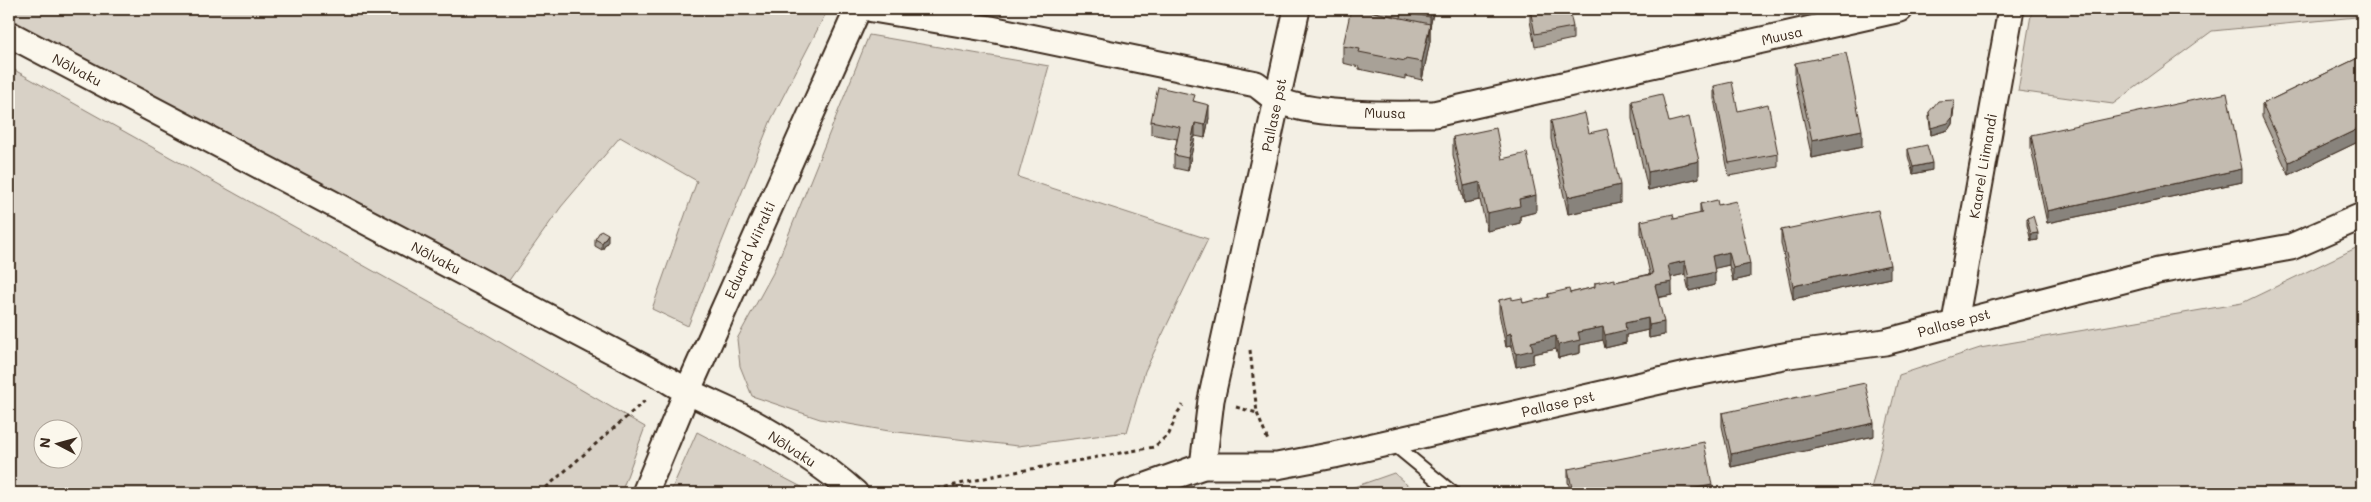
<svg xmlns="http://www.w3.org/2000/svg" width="2371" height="502" font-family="Mali,sans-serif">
<rect width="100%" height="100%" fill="#f3efe4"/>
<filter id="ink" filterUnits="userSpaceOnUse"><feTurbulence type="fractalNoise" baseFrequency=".02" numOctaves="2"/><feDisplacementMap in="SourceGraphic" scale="10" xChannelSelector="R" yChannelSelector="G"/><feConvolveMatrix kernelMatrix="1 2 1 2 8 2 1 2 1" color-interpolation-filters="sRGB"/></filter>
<g filter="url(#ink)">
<g fill="#d8d1c6" stroke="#8a7e72" fill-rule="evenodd">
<polygon points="9,9 828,9 771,120 688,326 652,309 697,181 620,137 561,207 505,286 9,27"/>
<polygon points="2032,9 2362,9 2362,14 2356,17 2212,31 2113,104 2018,91"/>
<polygon points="869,35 1049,66 1018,177 1208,239 1145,371 1127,432 1018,446 889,431 820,419 752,396 740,366 737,339 773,273"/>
<path d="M 9,67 L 486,334 L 645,427 L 621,493 L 9,493 ZM 42,430 L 72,430 L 72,460 L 42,460 Z"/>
<polygon points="2362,245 2362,493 1870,493 1899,375 1980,348 2242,303"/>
<polygon points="697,432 813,493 670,493"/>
<polygon points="1394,473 1416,493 1337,493"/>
</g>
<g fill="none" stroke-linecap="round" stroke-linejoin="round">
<g stroke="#3b2a1e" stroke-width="16">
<polyline id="lane" points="1391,442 1453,493"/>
</g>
<g stroke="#3b2a1e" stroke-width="29">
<g id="street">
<path d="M 873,9 L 991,29 L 1256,84 C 1263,89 1270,96 1278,100 C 1313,117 1394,114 1434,114 L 1900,9"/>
<path d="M 9,34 L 668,380 C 691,395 716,404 740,416 C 777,435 825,466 855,493"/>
<polyline points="1955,322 2011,9"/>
<polyline points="1203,466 1211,400 1297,9"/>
<polyline points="645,493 687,392 858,9"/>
<polyline points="1127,493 1203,466 1277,466 1334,455 1686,375 1789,355 1885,342 2158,271 2291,247 2362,216"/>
</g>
</g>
<g stroke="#3b2a1e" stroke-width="3" stroke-dasharray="4 4" stroke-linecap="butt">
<polyline points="1250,350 1257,413 1268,441"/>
<polyline points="1236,407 1257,413"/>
<polyline points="540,493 648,398"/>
<polyline points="930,493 938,489 998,475 1154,447 1169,434 1178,412 1183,405"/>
</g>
<use href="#lane" stroke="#fbf7ec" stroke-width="12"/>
<use href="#street" stroke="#fbf7ec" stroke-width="25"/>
</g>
<g fill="#a8a197" stroke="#3b2a1e">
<polygon points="1434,9 1430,27 1430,41 1422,80 1405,76 1405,79 1359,69 1359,67 1343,63 1343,46 1375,12"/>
<polygon points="1530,9 1573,27 1573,39 1535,47 1530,21"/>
<polygon points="2362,56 2362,140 2289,175 2262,117 2262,104"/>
<polygon points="1795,63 1862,147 1812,158 1795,81"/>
<polygon points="1714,86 1778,154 1778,167 1729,176 1714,99"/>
<polygon points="1195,101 1209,118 1205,138 1195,136 1188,171 1174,168 1174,155 1177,139 1151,134 1151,121"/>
<polygon points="1632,101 1669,122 1699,178 1648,190 1632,119"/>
<polygon points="1954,107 1952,124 1948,130 1931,135 1929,118 1929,112"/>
<polygon points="1551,121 1589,133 1620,203 1568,214 1551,139"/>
<polygon points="2031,135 2242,182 2047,223 2031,148"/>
<polygon points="1453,137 1502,159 1536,212 1520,216 1520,223 1487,231 1480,200 1464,203 1453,155"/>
<polygon points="1908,149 1932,170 1913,174 1908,156"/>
<polygon points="1700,204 1718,205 1750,277 1733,281 1729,265 1714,268 1715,285 1689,291 1685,274 1671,277 1672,295 1658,298 1664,335 1649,338 1648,330 1626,335 1626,343 1605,348 1603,340 1580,345 1580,353 1558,358 1556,349 1533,354 1533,363 1516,367 1511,346 1506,347 1499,313 1499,300 1512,300 1523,303 1548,298 1548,294 1570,293 1595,287 1595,283 1615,282 1650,274 1641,234 1641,221 1674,219 1700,214"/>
<polygon points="2027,218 2038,240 2031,241 2027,225"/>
<polygon points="1781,230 1890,278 1793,299 1781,243"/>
<polygon points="595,239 608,241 602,250 595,246"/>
<polygon points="1722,413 1874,436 1731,467 1722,426"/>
<polygon points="1568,469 1712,485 1712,493 1571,493 1568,482"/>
</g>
<g fill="#88837b" stroke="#3b2a1e">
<polygon points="1431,9 1434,9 1430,27 1430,41 1422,80 1422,62 1430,27 1430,17"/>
<polygon points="1618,9 1634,9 1618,13"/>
<polygon points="1954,100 1954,107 1952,124 1948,130 1931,135 1931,128"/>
<polygon points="1209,105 1209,118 1205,138 1205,125"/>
<polygon points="1195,123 1195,136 1188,171 1188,158"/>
<polygon points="2362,127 2362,140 2289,175 2289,162"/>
<polygon points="1862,130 1862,147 1812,158 1812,140"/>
<polygon points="1699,161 1699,178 1648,190 1648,172"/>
<polygon points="1932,163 1932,170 1913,174 1913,167"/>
<polygon points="2242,169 2242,182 2047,223 2047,211"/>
<polygon points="1480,182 1480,200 1464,203 1464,186"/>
<polygon points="1620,185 1620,203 1568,214 1568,197"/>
<polygon points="1536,195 1536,212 1520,216 1520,223 1487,231 1487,213 1519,199"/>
<polygon points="2038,233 2038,240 2031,241 2031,234"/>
<polygon points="608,234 608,241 602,250 602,243"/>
<polygon points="1729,252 1729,265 1712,269 1712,256"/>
<polygon points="1685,261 1685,274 1668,278 1668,265"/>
<polygon points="1750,264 1750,277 1733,281 1733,268"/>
<polygon points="1890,265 1890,278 1793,299 1793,286"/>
<polygon points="1715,272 1715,285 1689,291 1689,278"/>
<polygon points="1672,282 1672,295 1655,298 1655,285"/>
<polygon points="1648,318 1648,330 1626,335 1626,343 1605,348 1605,335 1625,323"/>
<polygon points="1664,322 1664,335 1649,338 1649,325"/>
<polygon points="1603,327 1603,340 1580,345 1580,353 1558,358 1558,345 1578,332"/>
<polygon points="1511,333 1511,346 1506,347 1506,335"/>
<polygon points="1556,336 1556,349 1533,354 1533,363 1516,367 1516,354 1531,342"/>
<polygon points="1874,423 1874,436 1731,467 1731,454"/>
</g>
<g fill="#c3bbb0" stroke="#3b2a1e">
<polygon points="1351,9 1358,9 1430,24 1422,62 1405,59 1405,61 1359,52 1360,49 1343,46"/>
<polygon points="1376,9 1431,9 1430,17 1402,12 1401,18 1375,12"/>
<polygon points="1530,9 1569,9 1573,27 1535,34"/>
<polygon points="1846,53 1862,130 1812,140 1795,63"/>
<polygon points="2362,56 2362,127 2289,162 2262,104"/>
<polygon points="1732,82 1738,111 1768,104 1778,154 1729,163 1714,86"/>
<polygon points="1158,87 1195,95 1193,101 1209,105 1205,125 1195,123 1188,158 1174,155 1180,127 1151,121"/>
<polygon points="2227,93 2242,169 2047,211 2031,135"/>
<polygon points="1662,94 1669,122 1689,117 1699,161 1648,172 1632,101"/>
<polygon points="1954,100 1952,118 1948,123 1931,128 1929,112 1938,101"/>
<polygon points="1585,113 1589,133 1607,129 1620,185 1568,197 1551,121"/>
<polygon points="1496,128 1502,159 1527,153 1536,195 1519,199 1520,206 1487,213 1480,182 1464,186 1453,137"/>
<polygon points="1927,145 1932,163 1913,167 1908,149"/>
<polygon points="1717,200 1718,205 1736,201 1750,264 1733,268 1729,252 1712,256 1715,272 1689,278 1685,261 1668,265 1672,282 1655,285 1664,322 1649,325 1648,318 1625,323 1626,330 1605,335 1603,327 1578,332 1580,340 1558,345 1556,336 1531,342 1533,350 1516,354 1511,333 1506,335 1499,300 1512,297 1512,300 1522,298 1523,303 1549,297 1548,294 1569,289 1570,293 1595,287 1595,283 1615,279 1615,282 1653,274 1641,221 1673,214 1674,219 1702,213 1700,204"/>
<polygon points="1878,210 1890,265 1793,286 1781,230"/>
<polygon points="2033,216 2038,233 2031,234 2027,218"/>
<polygon points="601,230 608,234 602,243 595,239"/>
<polygon points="1865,383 1874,423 1731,454 1722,413"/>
<polygon points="1704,442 1712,485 1670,493 1573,493 1568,469"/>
</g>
</g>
<g text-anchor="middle" stroke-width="4" stroke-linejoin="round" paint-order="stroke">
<g font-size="14" fill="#3b2a1e" stroke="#fbf7ec">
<text transform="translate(1782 36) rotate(-13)" y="5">Muusa</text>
<text transform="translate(77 70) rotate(28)" y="5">Nõlvaku</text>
<text transform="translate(1385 113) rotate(1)" y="5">Muusa</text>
<text transform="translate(1274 115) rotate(-78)" y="5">Pallase pst</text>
<text transform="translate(1983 166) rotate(-80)" y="5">Kaarel Liimandi</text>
<text transform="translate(750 250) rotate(-66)" y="5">Eduard Wiiralti</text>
<text transform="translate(436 258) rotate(28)" y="5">Nõlvaku</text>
<text transform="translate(1954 323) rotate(-15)" y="5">Pallase pst</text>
<text transform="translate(1558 404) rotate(-13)" y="5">Pallase pst</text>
<text transform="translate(792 449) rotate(33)" y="5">Nõlvaku</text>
</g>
</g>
<rect width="2371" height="502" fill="none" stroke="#fbf7ec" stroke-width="30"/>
<rect x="15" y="15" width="2341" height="472" fill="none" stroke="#3b2a1e" stroke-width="2" filter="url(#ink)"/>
<g transform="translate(58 444) rotate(276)"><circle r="24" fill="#fbf7ec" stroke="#aea59a"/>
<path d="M0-4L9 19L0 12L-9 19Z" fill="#3b2a1e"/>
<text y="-8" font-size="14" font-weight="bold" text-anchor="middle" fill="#3b2a1e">N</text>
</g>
</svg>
